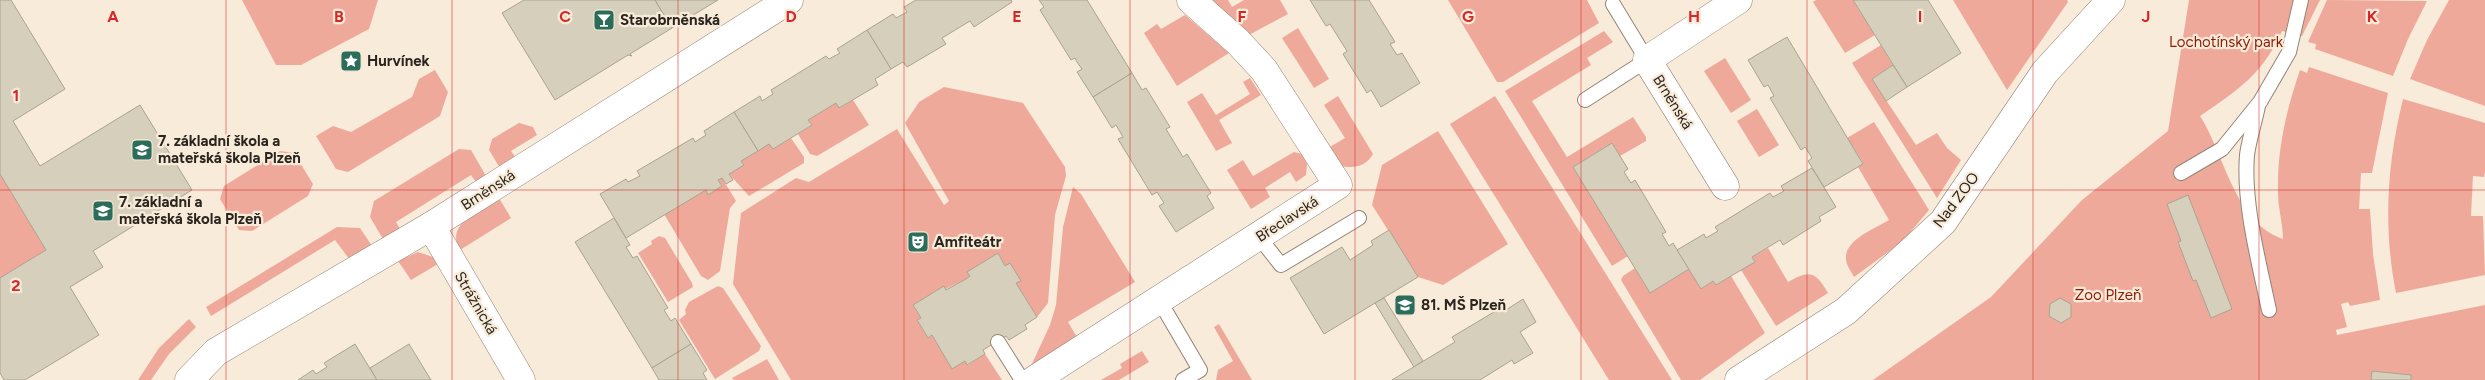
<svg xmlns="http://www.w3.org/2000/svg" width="2485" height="380" font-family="Figtree,sans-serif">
<rect width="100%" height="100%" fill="#f9ebd9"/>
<g fill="#efa99a">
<polygon points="242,0 378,0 369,29 301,65 276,65"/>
<polygon points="1206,0 1228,0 1232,7 1244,0 1280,0 1288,14 1247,36"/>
<polygon points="1448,0 1587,0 1599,23 1503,82 1497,82"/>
<polygon points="1816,0 1853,0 1875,35 1845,53 1813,2"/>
<polygon points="1953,0 2067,0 2068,2 2007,90"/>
<path d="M 2189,0 L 2320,0 L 2302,36 L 2282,31 C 2263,74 2238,90 2200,116 C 2225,155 2234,222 2283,239 C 2283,224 2278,208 2278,193 C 2277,150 2286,111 2300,70 L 2307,73 L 2309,67 L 2388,93 L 2372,173 L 2361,173 L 2359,209 L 2370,209 L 2373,254 L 2380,300 L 2350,306 L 2348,302 L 2341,304 L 2347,327 L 2336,330 L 2337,335 L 2485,305 L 2485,380 L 1873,380 L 1991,297 L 2082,200 L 2168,131 Z"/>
<polygon points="2327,0 2427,1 2408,39 2393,76 2315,49 2316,44 2308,42"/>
<polygon points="2449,0 2485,0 2485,106 2410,79 2427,40"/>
<polygon points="1185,15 1229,53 1177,86 1144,33 1157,24 1161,29"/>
<polygon points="1298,28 1329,79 1314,88 1282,38"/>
<polygon points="1604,31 1613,42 1587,58 1591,65 1532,101 1567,157 1633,117 1646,137 1646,141 1620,156 1612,143 1573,167 1628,256 1612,266 1505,91"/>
<polygon points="1881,45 1893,65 1872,79 1916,145 1937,133 1947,148 1961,160 1937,198 1852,63"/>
<polygon points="1725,58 1751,100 1731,113 1704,71"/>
<polygon points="435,70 448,92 440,116 348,172 336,169 316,136 333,126 351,132 412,97 419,79"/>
<polygon points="1250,78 1261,95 1219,120 1232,143 1216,151 1187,102 1202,93 1216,115 1250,94 1243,82"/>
<polygon points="944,87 1023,103 1065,167 1066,176 1055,215 1048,303 1037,317 1016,283 1020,281 1010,264 1005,266 998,253 968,272 970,276 966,279 913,305 921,318 917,320 928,338 932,335 952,369 965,361 968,365 985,354 1002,380 791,380 733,284 741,213 796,178 809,182 897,129 944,205 949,201 905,123 919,102"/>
<path d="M 1338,96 L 1373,154 C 1365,168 1353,168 1339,166 L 1328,148 L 1345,138 L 1324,105 Z"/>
<polygon points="1495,96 1672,380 1609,380 1450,124"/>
<path d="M 2403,99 L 2485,123 L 2485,172 L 2484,177 L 2473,176 L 2471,216 L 2483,216 L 2485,275 L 2396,293 C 2383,227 2387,164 2403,99 Z"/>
<polygon points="853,100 869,125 817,156 810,154 798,134 812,125 808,120 836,103 840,108"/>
<polygon points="1757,109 1779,145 1759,157 1737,121"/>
<path d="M 1874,122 L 1929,210 L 1902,242 L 1854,277 C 1851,271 1846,265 1846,259 C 1844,240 1876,228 1889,220 L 1858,167 L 1863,163 L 1847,138 Z"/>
<polygon points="519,123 533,127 537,135 511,151 516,158 500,168 489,150 492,139"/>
<polygon points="1438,131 1508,244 1443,285 1418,277 1372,205 1382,165"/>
<polygon points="791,138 804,157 804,163 749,196 729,174 743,165 741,161 769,144 773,149"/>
<polygon points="459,149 471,150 486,176 476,182 471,175 396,222 400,229 383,239 370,217 374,201"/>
<polygon points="280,151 294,153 313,184 308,196 252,231 239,230 220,199 224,186"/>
<polygon points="1294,152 1302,154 1307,164 1306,175 1296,182 1290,172 1265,188 1270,197 1251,209 1227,170 1243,160 1253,176"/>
<polygon points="0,174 46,250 0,278"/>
<polygon points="722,178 736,201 730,208 720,271 708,280 701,276 664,214 706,190 708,194 722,186 718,180"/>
<polygon points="1073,187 1081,194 1135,282 1068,322 1078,339 1031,366 1050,325 1056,305 1063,227"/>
<path d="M 499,198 L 511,218 L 460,250 C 444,224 481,210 499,198 Z"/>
<polygon points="337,227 360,228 372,246 350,260 335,240 211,316 206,307"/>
<polygon points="659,236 665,238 692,283 693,287 668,302 638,253 652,244 651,241"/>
<path d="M 1768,248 L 1788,282 C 1810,270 1815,271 1828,293 L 1776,326 L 1741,270 L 1752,257 Z"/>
<polygon points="418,252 433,257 438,264 411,280 398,261"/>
<polygon points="1635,268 1650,293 1689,269 1701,289 1713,281 1716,285 1731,276 1765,333 1700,380 1681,380 1621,280 1623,276"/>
<polygon points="718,286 723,288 761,346 759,351 715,379 679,320 686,314 685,310 689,302"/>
<polygon points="189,319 196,327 169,354 151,380 138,380 159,348"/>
<polygon points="1219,324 1252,380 1216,380 1218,370 1233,361 1214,327"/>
<polygon points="1142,351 1149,362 1119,380 1101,380 1122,368 1120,364"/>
<polygon points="767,359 779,380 734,380 732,378"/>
</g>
<g fill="#d6cfbb" stroke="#a9a390">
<polygon points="0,0 11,0 65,89 13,121 40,166 140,105 192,190 93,251 103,267 70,287 99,335 25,380 4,380 0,373 0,278 46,250 0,174"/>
<polygon points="524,0 655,0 672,28 630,54 632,56 628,55 555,100 502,13"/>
<polygon points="655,0 718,0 672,28"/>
<polygon points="916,0 1011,0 1012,2 974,27 970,21 942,38 946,44 907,67 903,62 891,69 867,30 893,14 896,18 907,12 904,7"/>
<polygon points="1039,0 1087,0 1132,73 1093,97 1077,72 1082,69 1077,62 1075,58 1071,60 1040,10 1044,7"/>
<polygon points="1310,0 1369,0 1395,42 1390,44 1397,55 1402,53 1420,83 1381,107 1371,90 1367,93 1343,54 1347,51 1330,24 1326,26"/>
<polygon points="1853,0 1928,0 1961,53 1907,87"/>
<polygon points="867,30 891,69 875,79 878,85 839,108 836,103 808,120 812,125 773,149 769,144 758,151 734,112 760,96 762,101 773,94 771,90 826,56 829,59 840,53 837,49"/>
<polygon points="1787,37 1863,164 1824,187 1808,161 1812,158 1805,147 1801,150 1770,98 1774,96 1768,85 1764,87 1748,60"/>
<polygon points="1893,65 1907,87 1886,101 1872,79"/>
<polygon points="1132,73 1142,90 1146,88 1170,127 1166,129 1183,157 1187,154 1211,193 1207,196 1214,208 1176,232 1159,206 1164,203 1157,192 1152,195 1118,139 1123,137 1116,125 1112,128 1093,97"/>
<polygon points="734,112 758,151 741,161 744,165 729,174 733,180 726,184 722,178 718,180 722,186 708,195 706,190 626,238 600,194 626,179 628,182 640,176 637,171 693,138 695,142 706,135 704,131"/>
<polygon points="1612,143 1628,169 1624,172 1631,183 1635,180 1666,232 1662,234 1669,246 1673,243 1689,269 1650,293 1573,167"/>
<polygon points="1812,168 1836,207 1819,217 1821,221 1783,245 1780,240 1752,257 1755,262 1731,276 1716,285 1713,281 1701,289 1677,250 1704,234 1706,238 1718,231 1715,227 1770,193 1773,197 1784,191 1781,186"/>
<polygon points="2188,195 2232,309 2211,318 2196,280 2193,281 2178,242 2181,241 2167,204"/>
<polygon points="614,218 630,245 626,247 633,258 637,256 668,308 664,310 671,321 675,318 691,344 652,368 575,242"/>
<polygon points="1389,230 1418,277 1324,334 1290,278 1342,247 1350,260 1373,245 1371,241"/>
<polygon points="998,253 1005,266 1010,263 1021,281 1016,283 1037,317 1025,325 1027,329 1009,340 1006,336 983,350 985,354 967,365 965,361 952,369 932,335 928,338 917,320 921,318 913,305 944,286 946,290 966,279 970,276 967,272"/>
<polygon points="1384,298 1423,361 1414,367 1375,303"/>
<polygon points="2060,298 2071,304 2071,317 2061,323 2049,316 2050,304"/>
<polygon points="1523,299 1536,322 1520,332 1533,353 1514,364 1512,360 1480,380 1392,380 1455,342 1452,337 1504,306 1506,310"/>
<polygon points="355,344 377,380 298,380 313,370 316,374 327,367 324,363"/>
<polygon points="409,344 431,380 377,380 370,368"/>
<polygon points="691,344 707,370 703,373 707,380 659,380 652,368"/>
<polygon points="2372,371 2411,375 2411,380 2371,380"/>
</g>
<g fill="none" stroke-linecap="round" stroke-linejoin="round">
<g stroke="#928576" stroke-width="16">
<g id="service">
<polyline points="1585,100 1647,60 1613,4"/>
<path d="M 2258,106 C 2255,122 2249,139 2247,155 C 2243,204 2259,262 2269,310"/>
<polyline points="2181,173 2222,149 2260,102 2289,52 2301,0"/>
<polyline points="1259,237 1281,265 1359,218"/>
<polyline points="1159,300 1200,370 1183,380"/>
<polyline points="998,342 1022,380"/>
</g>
</g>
<g stroke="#928576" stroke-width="29">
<g id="minor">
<polyline points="1725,186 1647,60 1738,0"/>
<polyline points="431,226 521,380"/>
<polyline points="189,380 216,352 431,226 789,0"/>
<polyline points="1034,380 1338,185 1264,70 1238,42 1191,0"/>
<polyline points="1739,380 1846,311 1943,222 2045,72 2111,0"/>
</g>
</g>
<use href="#service" stroke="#fff" stroke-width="14"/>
<use href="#minor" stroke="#fff" stroke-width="28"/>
</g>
<path fill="none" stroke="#d62828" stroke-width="1" stroke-opacity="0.55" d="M 226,0 L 226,380M 452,0 L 452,380M 678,0 L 678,380M 904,0 L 904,380M 1130,0 L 1130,380M 1355,0 L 1355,380M 1581,0 L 1581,380M 1807,0 L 1807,380M 2033,0 L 2033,380M 2259,0 L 2259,380M 0,190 L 2485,190"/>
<defs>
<g id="bar-square" transform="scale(1.125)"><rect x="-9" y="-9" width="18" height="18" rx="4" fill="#2c6c5a" stroke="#f9ebd9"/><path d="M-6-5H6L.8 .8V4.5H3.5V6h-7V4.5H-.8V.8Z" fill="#fff"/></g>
<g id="sight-square" transform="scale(1.125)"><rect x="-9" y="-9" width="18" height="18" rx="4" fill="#2c6c5a" stroke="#f9ebd9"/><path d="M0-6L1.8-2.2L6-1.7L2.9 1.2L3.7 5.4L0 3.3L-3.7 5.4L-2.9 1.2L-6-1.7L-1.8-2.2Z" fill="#fff"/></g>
<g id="school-square" transform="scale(1.125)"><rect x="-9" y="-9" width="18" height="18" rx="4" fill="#2c6c5a" stroke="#f9ebd9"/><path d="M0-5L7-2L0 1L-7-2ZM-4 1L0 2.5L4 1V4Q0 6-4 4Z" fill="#fff"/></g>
<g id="theatre-square" transform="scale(1.125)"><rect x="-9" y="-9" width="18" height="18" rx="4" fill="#2c6c5a" stroke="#f9ebd9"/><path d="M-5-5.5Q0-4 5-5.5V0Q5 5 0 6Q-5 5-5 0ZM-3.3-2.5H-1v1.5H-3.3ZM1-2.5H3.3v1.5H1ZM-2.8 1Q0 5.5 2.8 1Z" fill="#fff"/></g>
</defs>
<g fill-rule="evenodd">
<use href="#bar-square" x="604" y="20"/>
<use href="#sight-square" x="351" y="61"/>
<use href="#school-square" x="142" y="150"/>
<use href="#school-square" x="103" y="211"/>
<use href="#theatre-square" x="918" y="242"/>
<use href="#school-square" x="1405" y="305"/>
</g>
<g text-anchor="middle" stroke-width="4.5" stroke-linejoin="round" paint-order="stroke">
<g font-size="15" font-weight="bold" fill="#2a251f" stroke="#f9ebd9" text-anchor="start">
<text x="620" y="25">Starobrněnská</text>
<text x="367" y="66">Hurvínek</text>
<text x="158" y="146">7. základní škola a<tspan x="158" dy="17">mateřská škola Plzeň</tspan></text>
<text x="119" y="207">7. základní a<tspan x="119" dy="17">mateřská škola Plzeň</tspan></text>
<text x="934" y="247">Amfiteátr</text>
<text x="1421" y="310">81. MŠ Plzeň</text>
</g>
<g font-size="15" fill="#8c1c08" stroke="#f9ebd9">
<text x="2226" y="47">Lochotínský park</text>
<text x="2108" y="300">Zoo Plzeň</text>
</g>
<g font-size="15" fill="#2a251f" stroke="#f9ebd9">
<text transform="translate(1673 102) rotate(58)" y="5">Brněnská</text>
<text transform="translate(488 190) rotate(-33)" y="5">Brněnská</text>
<text transform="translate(1956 200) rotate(-53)" y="5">Nad ZOO</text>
<text transform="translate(1287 219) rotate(-33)" y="5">Břeclavská</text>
<text transform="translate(476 303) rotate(60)" y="5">Strážnická</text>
</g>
</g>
<g font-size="16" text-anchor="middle" font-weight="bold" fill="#d62828" stroke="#f9ebd9" stroke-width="4.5" stroke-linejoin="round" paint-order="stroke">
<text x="113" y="22">A</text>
<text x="339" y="22">B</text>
<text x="565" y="22">C</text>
<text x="791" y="22">D</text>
<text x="1017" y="22">E</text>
<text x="1242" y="22">F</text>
<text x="1468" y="22">G</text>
<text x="1694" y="22">H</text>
<text x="1920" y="22">I</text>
<text x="2146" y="22">J</text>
<text x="2372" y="22">K</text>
<text x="16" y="101">1</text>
<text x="16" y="291">2</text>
</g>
</svg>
